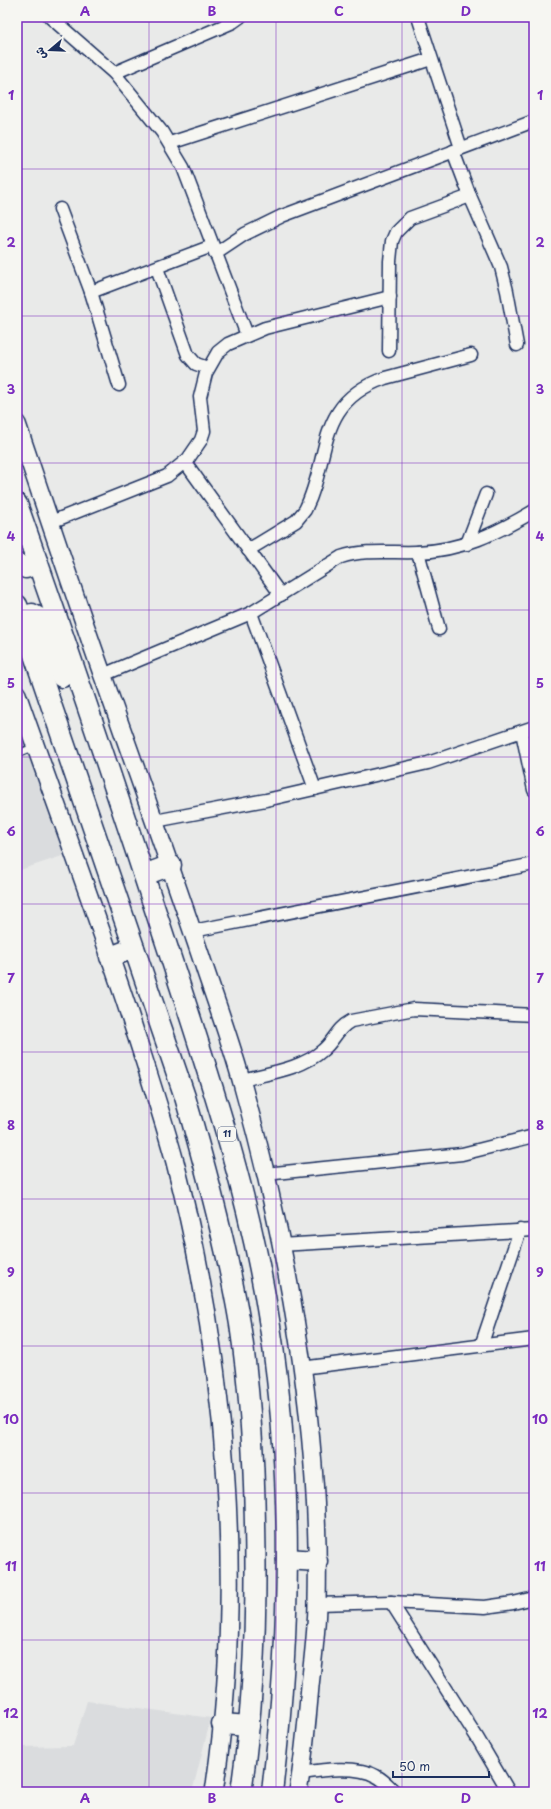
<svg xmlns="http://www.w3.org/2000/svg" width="551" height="1809" font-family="'Playpen Sans','Playpen Sans Arabic',sans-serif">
<rect width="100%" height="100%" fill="#e9eae9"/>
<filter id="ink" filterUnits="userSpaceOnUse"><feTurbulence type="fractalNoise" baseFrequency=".025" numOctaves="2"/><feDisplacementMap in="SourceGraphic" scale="8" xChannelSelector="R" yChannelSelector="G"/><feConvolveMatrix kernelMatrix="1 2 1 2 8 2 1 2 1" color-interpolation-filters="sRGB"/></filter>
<g filter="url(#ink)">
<g fill="#dadcde">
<polygon points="17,714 65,855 17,871"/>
<polygon points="87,1701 211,1718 192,1792 17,1792 17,1747 73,1746"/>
</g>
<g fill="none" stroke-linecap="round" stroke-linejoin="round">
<g stroke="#1b2f5e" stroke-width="9">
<polyline id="service" points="17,754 34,747"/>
</g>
<g stroke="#1b2f5e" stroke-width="15">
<g id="minor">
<polyline points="50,17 114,73 162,132 183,167 247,335"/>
<polyline points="418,17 461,148"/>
<polyline points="114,73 233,22 240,17"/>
<polyline points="170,143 431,59"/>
<polyline points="453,151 470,196 501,267 507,291 517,345"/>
<polyline points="60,209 91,292 119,385"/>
<polyline points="215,254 245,234 282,216 534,121"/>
<polyline points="157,268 188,355 196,364 208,368"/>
<polyline points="91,292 212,246"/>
<polyline points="389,351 390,261 392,241 396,232 410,218 470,196"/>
<polyline points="185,462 281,595"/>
<polyline points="51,522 167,476 188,459 201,440 204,431 200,397 206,373 218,352 228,344 265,328 390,297"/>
<polyline points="467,544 486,494"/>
<path d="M 248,550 L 296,521 L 305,510 C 332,456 314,403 385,378 L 471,355"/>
<polyline points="418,552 439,629"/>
<polyline points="251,613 315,789"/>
<path d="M 103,675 L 251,613 L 341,557 C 365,549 392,553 417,552 C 460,551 497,533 534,511"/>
<polyline points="522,732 534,790"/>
<polyline points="155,821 266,800 428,763 534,727"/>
<polyline points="193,931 534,864"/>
<path d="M 242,1080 C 268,1073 302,1069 323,1050 C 335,1040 336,1029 351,1021 L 414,1009 L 534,1015"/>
<polyline points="265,1174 462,1154 534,1136"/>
<polyline points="280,1245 534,1230"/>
<polyline points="481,1346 520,1230"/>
<polyline points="301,1368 534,1339"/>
<polyline points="391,1602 478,1739 509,1792"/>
<polyline points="317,1604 391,1602 485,1607 513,1603 534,1598"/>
<path d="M 301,1773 C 322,1770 357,1765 376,1776 C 384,1780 389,1786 395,1792"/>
</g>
</g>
<g stroke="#1b2f5e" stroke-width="20">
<g id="secondary">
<path d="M 17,424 C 46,509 74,595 104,679 C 139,778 174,875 207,975 C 219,1010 232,1046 242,1083 C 288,1246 321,1431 317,1601 C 317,1630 313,1658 310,1686 C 307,1721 304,1757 298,1792"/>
<path d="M 17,694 C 54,799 93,904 128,1010 C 144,1060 161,1111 175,1162 C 227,1364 245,1585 214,1792"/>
</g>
</g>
<g stroke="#1b2f5e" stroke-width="23">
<g id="trunk">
<path d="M 17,504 C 69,651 119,798 167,946 C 207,1069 249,1191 269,1320 C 294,1476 291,1635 272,1792"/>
<polyline points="17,564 26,568 38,563"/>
<path d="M 17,605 L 185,1097 C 207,1172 227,1247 240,1324 C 250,1390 254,1457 255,1524 C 257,1614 254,1703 241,1792"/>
<polyline points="21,617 32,614 41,619 62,677"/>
<polyline points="144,875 171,865"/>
<polyline points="110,957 134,948"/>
<polyline points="287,1559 317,1561"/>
<polyline points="222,1724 249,1726"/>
</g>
</g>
<use href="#service" stroke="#f6f6f2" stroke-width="6"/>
<use href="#minor" stroke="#f6f6f2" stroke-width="12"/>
<use href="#secondary" stroke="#f6f6f2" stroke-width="17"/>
<use href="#trunk" stroke="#f6f6f2" stroke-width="20"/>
</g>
</g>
<path fill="none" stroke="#7b2cbf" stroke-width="1" stroke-opacity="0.55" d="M 149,17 L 149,1792M 276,17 L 276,1792M 402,17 L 402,1792M 17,169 L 534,169M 17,316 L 534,316M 17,463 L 534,463M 17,610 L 534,610M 17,757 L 534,757M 17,904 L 534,904M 17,1052 L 534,1052M 17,1199 L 534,1199M 17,1346 L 534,1346M 17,1493 L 534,1493M 17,1640 L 534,1640"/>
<g text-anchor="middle" stroke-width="3.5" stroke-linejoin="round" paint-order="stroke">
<rect fill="#f6f6f2" stroke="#5d6b8a" stroke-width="1" x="218" y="1127" width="18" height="14" rx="3"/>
<g font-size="9" font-weight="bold" fill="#1b2f5e">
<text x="227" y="1137">11</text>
</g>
</g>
<rect width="551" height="1809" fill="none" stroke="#f6f6f2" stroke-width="44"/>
<g transform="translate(50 50) rotate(251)" stroke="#f6f6f2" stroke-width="3" paint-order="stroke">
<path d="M0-3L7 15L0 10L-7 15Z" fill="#1b2f5e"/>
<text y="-6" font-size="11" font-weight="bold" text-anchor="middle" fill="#1b2f5e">ش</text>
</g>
<path d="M393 1771v6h96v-6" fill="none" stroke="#1b2f5e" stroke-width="2"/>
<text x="399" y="1771" font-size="12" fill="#1b2f5e" stroke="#f6f6f2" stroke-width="3" paint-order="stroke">50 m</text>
<rect x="22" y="22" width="507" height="1765" fill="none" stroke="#7b2cbf" stroke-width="1.5"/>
<g font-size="13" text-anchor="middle" font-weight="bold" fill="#7b2cbf">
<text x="85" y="16">A</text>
<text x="212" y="16">B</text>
<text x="339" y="16">C</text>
<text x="466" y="16">D</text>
<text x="11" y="100">1</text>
<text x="540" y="100">1</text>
<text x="11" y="247">2</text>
<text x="540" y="247">2</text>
<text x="11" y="394">3</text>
<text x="540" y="394">3</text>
<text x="11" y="541">4</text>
<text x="540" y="541">4</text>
<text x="11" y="688">5</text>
<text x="540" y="688">5</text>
<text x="11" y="836">6</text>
<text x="540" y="836">6</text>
<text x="11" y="983">7</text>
<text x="540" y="983">7</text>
<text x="11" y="1130">8</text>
<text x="540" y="1130">8</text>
<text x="11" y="1277">9</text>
<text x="540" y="1277">9</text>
<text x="11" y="1424">10</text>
<text x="540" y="1424">10</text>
<text x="11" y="1571">11</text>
<text x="540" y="1571">11</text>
<text x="11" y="1718">12</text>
<text x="540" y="1718">12</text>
<text x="85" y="1803">A</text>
<text x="212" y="1803">B</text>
<text x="339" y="1803">C</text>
<text x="466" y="1803">D</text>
</g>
</svg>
